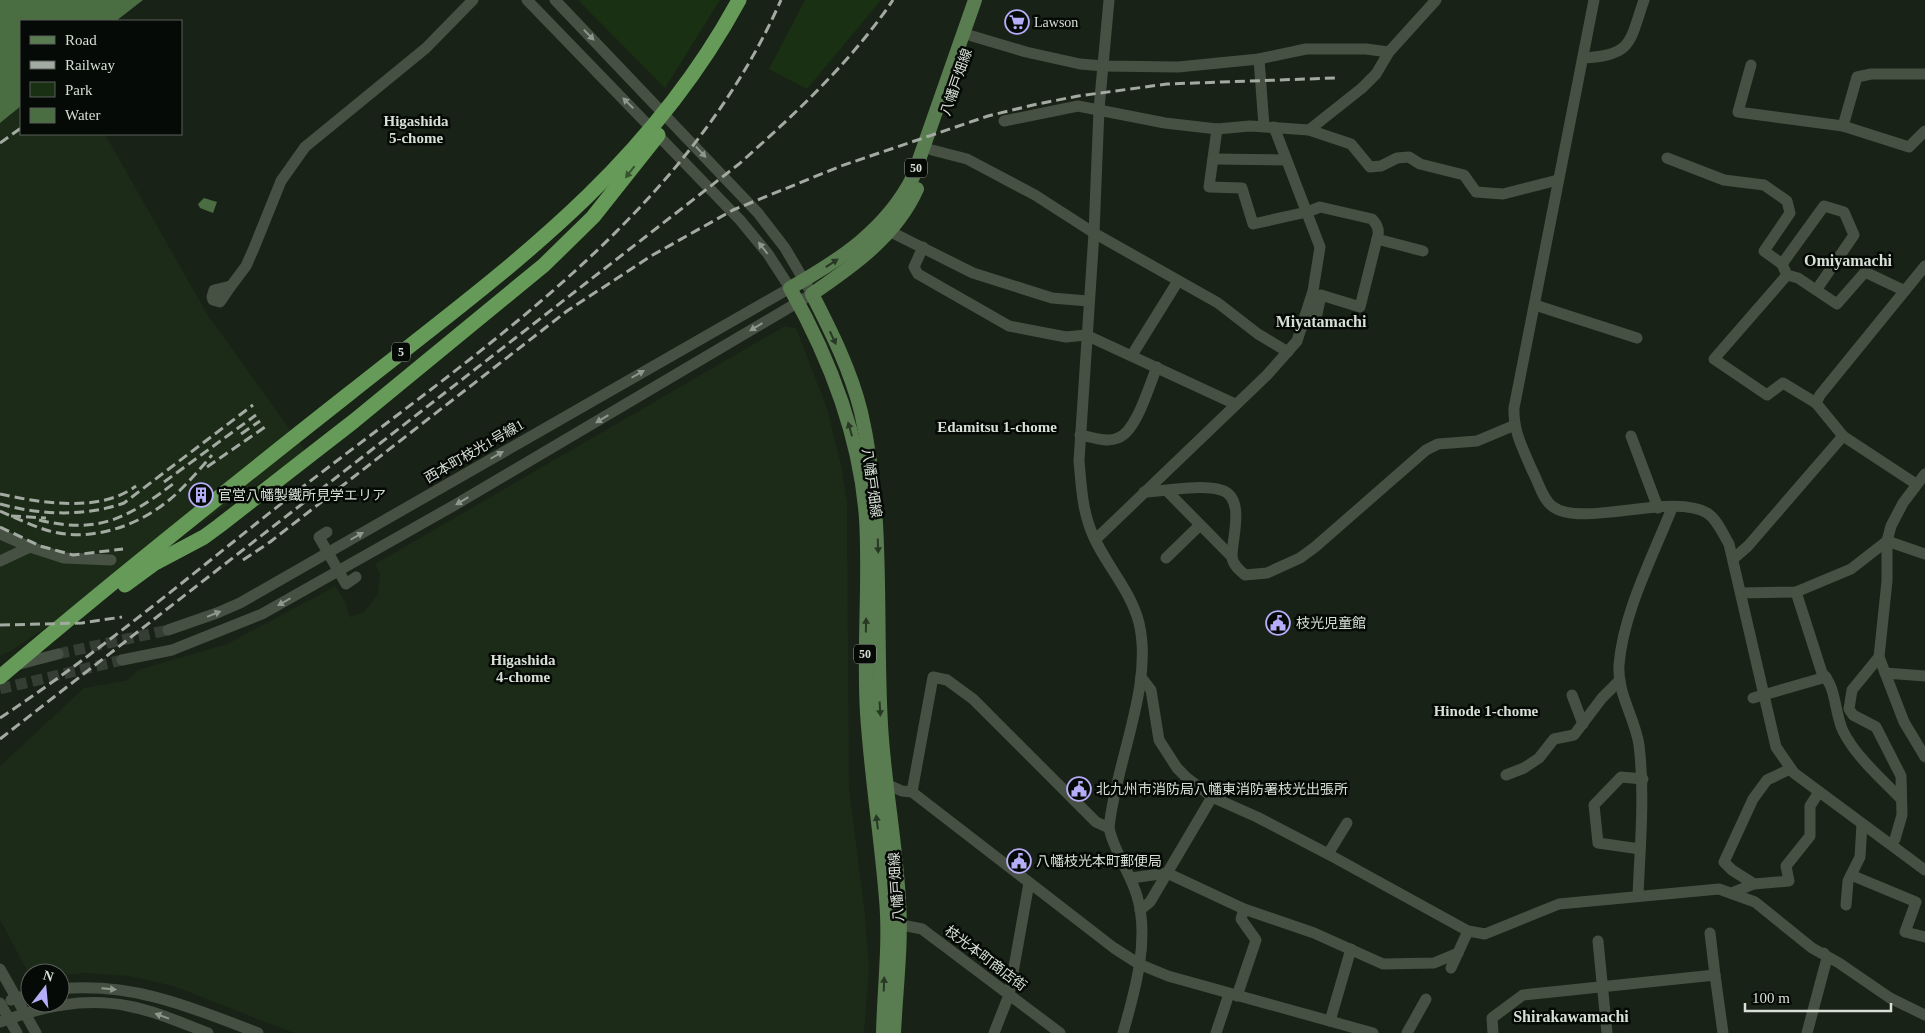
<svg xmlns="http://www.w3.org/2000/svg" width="1925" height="1033" font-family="'Times New Roman','Noto Sans JP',serif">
<rect width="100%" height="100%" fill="#182216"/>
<g fill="#1c2a18">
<polygon points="21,106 21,134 105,134 207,314 306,452 11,651 0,656 0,123"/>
<polygon points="785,326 796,328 827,408 841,465 847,503 849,788 865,914 869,968 864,1033 294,1033 173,986 129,976 83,973 60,976 60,973 30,973 30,976 0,920 0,766 84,688 128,680 138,670 227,644 336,586 346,604 350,617 364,612 378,594 380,574 375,564"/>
</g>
<g fill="#193013">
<polygon points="578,0 720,0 665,88"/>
<polygon points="805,0 881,0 807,89 769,69"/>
</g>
<g fill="#4a6d41">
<polygon points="0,0 143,0 116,21 21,21 21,106 0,123"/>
<polygon points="204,198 217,202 213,213 200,208 198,204"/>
</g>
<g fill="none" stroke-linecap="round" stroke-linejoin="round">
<g stroke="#353e33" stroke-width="11" stroke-dasharray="11 5.5" stroke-linecap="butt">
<polyline points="58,654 168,630"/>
<polyline points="0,689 122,660"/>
</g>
<g stroke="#465143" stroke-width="11">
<path d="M 1109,0 L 1099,109 L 1094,233 L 1079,461 C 1081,482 1082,505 1089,525 C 1100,559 1130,587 1139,623 C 1154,685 1115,764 1109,828 C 1114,852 1130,872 1137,896 C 1150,939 1135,991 1123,1033"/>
<path d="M 1594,0 L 1514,408 C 1513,431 1523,449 1532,470 C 1538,481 1542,498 1552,506 C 1580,529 1672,492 1707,513 C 1717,519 1723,534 1729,544 L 1776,747 L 1794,773 L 1925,870"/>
<polyline points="972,36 1026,52 1080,64 1104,66 1178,67 1259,59 1306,49 1366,49 1389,52"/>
<path d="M 1583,58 C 1633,55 1629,43 1644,0"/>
<polyline points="1259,59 1264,126"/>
<polyline points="1751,65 1738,112 1843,126 1909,147 1925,131"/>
<polyline points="1004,121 1078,106 1165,123 1217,129 1250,126 1309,130 1351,144 1370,167 1381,166 1397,158 1409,157 1420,164 1464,175 1476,192 1503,194 1558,180"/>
<polyline points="1843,126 1857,77 1871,74 1925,74"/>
<path d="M 1217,129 L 1209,187 L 1242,188 L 1253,224 L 1307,212 L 1320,207 L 1372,219 C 1378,225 1380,231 1377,239"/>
<polyline points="1309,130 1362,88 1376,74 1389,52 1436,0"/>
<polyline points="932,150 967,159 1035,195 1094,233 1218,303 1258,334 1288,352"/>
<polyline points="1667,158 1724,180 1764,185 1787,201 1790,213 1764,251 1782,264 1787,275 1798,278 1837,304 1865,272 1905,291"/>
<polyline points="1213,159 1286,160"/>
<polyline points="889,231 973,273 1052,298 1088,301"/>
<polyline points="923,247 914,267 918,274 1009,326 1066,337 1086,335 1235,404"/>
<polyline points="1782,264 1824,206 1844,212 1854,235 1817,289"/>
<polyline points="1787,275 1714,359 1767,395 1783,383 1816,403 1843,436 1916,484"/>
<polyline points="231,286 246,266 254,248 281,181 305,147 426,48 473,0"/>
<polygon points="231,286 220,302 213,300 212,297 214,290"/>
<polyline points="1535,305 1637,338"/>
<polyline points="1302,327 1317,314 1321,295 1360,307 1377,239 1423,251"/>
<polyline points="1132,355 1178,281"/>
<polyline points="1816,403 1820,395 1925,266"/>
<path d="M 1080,435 C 1092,437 1106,443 1118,438 C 1137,431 1149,385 1157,367"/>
<polyline points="1631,436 1658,508"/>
<polyline points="1925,474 1903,503 1891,526 1887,541 1887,581 1879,657 1904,722 1925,757"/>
<polyline points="1167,491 1232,557"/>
<path d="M 1144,492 C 1165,491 1201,484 1221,490 C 1246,497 1232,538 1232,556 C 1232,564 1239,570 1245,575 L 1267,573 L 1300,558 L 1315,547 L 1426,450 L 1438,444 L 1477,441 L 1515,425"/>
<polyline points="327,532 319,537 346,584 356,577"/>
<polyline points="0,534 30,547 64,558 111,560"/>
<polyline points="1096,539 1267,375 1297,341 1313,291 1320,247 1274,127"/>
<polyline points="1887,541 1925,554"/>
<polyline points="1166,558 1200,525"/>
<polyline points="1733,559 1748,546 1843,436"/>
<polyline points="0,561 30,547"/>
<path d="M 1796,592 L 1822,673 C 1837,688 1834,712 1843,731 C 1856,757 1881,778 1901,799"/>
<polyline points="1741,593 1796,592 1851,569 1887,541"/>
<polyline points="168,630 217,613 240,603 790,288 768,254 740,220 527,0"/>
<polyline points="1879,657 1852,690 1849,709 1853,715 1876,727 1901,776 1902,815 1895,839 1891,844"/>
<polyline points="122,660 172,650 262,614 453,506 812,294 785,248 758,213 555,0"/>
<polyline points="16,665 58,654"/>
<polyline points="1885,673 1925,676"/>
<polyline points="1141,677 1151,690 1159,740 1177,768 1186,777 1212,797 1257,817 1328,854 1468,931 1485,934 1559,904 1719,889 1755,902 1812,948 1839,963 1890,998 1925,1015"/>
<polyline points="1572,695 1583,724"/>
<polyline points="1753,698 1826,677"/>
<polyline points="1506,775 1524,768 1539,758 1554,739 1574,735 1602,698 1620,680"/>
<polyline points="886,784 902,791 912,792 1114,948 1139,964 1168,976 1373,1033"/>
<polyline points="912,792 933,677 947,680 973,699 1096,822 1109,828"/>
<polyline points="1640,849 1598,843 1594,805 1621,777 1643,779"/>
<polyline points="1328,854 1347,823"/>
<polyline points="1851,875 1916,902 1905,932 1925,937"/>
<polyline points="1131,878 1167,873 1244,909 1314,933 1383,964 1434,963 1458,953"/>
<polyline points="1754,884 1732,870 1724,862 1753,799 1767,780 1790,769"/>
<polyline points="1731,893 1754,884 1789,881 1786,866 1810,836 1810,806 1819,792"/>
<path d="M 1638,896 C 1640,846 1645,795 1639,745 C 1635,718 1617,693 1619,665 C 1623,613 1653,556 1672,508"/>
<polyline points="1846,905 1848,881 1860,857 1862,824"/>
<polyline points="1140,910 1150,902 1212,797"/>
<polyline points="892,923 922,929 1060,1033"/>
<polyline points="1710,933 1715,975"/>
<polyline points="1598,941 1607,1033"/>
<polyline points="1451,968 1468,931"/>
<polyline points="0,969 36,1033"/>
<path d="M 60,989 C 133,982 191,1007 258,1033"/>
<polyline points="1237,996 1256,940 1241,919 1244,909"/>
<polyline points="11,1000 30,994"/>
<polyline points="0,1003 17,1033"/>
<polyline points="1330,1021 1351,949"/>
<path d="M 0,1022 C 41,1007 84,997 128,1006 C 155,1011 182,1023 208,1033"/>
<polyline points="994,1033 1009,995 1029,883"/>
<polyline points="1216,1033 1229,994"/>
<polyline points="1407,1033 1426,999"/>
<polyline points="1493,1033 1492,1018 1523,995 1715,975 1723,1033"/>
<polyline points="1807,1033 1827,958 1824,953"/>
</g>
<g stroke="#597d50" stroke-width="14">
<path d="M 883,1033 C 884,989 890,943 886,899 C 881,837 871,775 867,713 C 863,648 870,583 866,518 C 860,436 830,359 790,288 C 840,260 887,229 913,177 L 975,0"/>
<path d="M 894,1033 C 896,989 902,944 899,901 C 896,842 884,783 881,724 C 875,620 885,515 861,412 C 851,371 831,331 812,294 C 853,266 896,236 917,189"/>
</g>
<g stroke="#669a59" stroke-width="15">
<polyline points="125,585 155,563 204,537 219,526 354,421 544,265 593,217 658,135"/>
<path d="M 0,677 C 114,580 232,486 350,393 C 500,274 645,174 739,0"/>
</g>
<g stroke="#a3aaa1" stroke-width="3" stroke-dasharray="10 5" stroke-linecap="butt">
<polyline points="0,143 21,128"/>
<polyline points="241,434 260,421"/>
<polyline points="207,467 265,427"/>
<polyline points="164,482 256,415"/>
<path d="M 0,494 C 41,503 100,513 136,486"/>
<path d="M 0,504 C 41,515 84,517 124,503 L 253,405"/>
<path d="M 0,511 C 15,518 31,525 46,530 C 91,544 142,525 175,495 C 188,483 200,469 212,455"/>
<polyline points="11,516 46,518"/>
<path d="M 39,520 C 100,535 129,517 177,481"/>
<polyline points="0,527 40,546 73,555 123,549"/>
<polyline points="243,560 270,542 567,311 651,256 733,210 841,166 988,116 1033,105 1078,96 1167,84 1335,78"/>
<polyline points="0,625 82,623 122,617"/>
<path d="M 0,718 C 105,649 201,566 300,489 C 481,349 685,217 781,0"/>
<path d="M 0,739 L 739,164 C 795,114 851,62 893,0"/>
</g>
</g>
<defs><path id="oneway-solid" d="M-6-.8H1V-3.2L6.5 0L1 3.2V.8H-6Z" transform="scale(1.25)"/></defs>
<g fill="#8f988d">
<use href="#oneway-solid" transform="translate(589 35) rotate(46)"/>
<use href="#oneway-solid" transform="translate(628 103) rotate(-135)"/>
<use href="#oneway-solid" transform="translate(701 152) rotate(47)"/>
<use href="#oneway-solid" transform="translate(763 248) rotate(-128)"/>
<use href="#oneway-solid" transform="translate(756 327) rotate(149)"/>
<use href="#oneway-solid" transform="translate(638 374) rotate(-30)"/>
<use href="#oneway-solid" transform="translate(602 419) rotate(149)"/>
<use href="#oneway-solid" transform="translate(497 455) rotate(-30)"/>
<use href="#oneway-solid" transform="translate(462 501) rotate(149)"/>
<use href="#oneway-solid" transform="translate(357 536) rotate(-30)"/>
<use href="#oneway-solid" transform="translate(284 602) rotate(150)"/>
<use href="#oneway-solid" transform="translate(214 614) rotate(-22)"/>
<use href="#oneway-solid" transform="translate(109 989) rotate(5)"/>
<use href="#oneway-solid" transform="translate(162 1016) rotate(-160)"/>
</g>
<use fill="#365230" href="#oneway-solid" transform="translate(630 172) rotate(128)"/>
<g fill="#273824">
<use href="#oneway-solid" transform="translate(832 263) rotate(-34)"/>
<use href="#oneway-solid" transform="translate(833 338) rotate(65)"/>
<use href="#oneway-solid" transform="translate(850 429) rotate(-106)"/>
<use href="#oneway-solid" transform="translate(878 546) rotate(88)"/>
<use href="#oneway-solid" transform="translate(866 625) rotate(-89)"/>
<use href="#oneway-solid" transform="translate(880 709) rotate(87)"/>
<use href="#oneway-solid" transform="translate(877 822) rotate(-97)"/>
<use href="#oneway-solid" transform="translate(884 984) rotate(-88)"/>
</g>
<defs>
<g id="supermarket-ring" transform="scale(1.25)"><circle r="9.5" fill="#060a06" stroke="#b6acf8" stroke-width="1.5"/><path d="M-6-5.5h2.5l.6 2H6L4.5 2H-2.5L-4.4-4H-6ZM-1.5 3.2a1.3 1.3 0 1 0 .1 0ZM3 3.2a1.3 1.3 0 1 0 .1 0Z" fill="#b6acf8"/></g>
<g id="building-ring" transform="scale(1.25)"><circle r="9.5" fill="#060a06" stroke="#b6acf8" stroke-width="1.5"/><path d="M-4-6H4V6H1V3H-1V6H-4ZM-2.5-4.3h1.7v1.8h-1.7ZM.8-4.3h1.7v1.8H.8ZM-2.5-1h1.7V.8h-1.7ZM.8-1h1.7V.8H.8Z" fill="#b6acf8"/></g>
<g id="civic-ring" transform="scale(1.25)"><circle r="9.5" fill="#060a06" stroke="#b6acf8" stroke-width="1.5"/><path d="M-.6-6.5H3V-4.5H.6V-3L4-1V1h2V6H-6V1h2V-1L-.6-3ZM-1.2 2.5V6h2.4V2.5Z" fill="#b6acf8"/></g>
</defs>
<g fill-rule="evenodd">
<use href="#supermarket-ring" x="1017" y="22"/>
<use href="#building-ring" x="201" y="495"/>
<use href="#civic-ring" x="1278" y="623"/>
<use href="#civic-ring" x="1079" y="789"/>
<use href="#civic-ring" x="1019" y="861"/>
</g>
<g text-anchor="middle" stroke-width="5" stroke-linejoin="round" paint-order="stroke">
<g fill="#060a06" stroke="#999f98" stroke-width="1">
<rect x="905" y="158.5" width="22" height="19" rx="4"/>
<rect x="392" y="342.5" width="18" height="19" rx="4"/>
<rect x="854" y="644.5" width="22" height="19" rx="4"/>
</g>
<g font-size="12" font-weight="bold" fill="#d8dfd7">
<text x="916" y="172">50</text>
<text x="401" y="356">5</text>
<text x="865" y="658">50</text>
</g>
<g font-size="14" fill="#d8dfd7" stroke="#060a06" text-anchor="start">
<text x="1034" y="27">Lawson</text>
<text x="218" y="500">官営八幡製鐵所見学エリア</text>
<text x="1296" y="628">枝光児童館</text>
<text x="1096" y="794">北九州市消防局八幡東消防署枝光出張所</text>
<text x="1036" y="866">八幡枝光本町郵便局</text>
</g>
<g font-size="14" fill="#d8dfd7" stroke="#060a06">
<text transform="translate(956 82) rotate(-71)" y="5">八幡戸畑線</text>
<text transform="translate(474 451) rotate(-30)" y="5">西本町枝光1号線1</text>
<text transform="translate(872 483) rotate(82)" y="5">八幡戸畑線</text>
<text transform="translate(896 887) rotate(-94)" y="5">八幡戸畑線</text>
<text transform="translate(986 958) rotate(37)" y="5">枝光本町商店街</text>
</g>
<g font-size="15" font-weight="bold" fill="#d8dfd7" stroke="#060a06">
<text x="416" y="126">Higashida<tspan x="416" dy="17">5-chome</tspan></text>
<text x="997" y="432">Edamitsu 1-chome</text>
<text x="523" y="665">Higashida<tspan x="523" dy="17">4-chome</tspan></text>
<text x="1486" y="716">Hinode 1-chome</text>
</g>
<g font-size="16" font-weight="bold" fill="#d8dfd7" stroke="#060a06">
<text x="1848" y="266">Omiyamachi</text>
<text x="1321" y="327">Miyatamachi</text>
<text x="1571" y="1022">Shirakawamachi</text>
</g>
</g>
<rect x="20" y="20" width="162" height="115" fill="#060a06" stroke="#5a5f5a"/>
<rect x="30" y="36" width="25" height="8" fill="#597d50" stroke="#5a5f5a"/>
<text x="65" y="45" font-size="15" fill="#d8dfd7">Road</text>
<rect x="30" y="61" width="25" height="8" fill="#a3aaa1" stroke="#5a5f5a"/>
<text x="65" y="70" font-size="15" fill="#d8dfd7">Railway</text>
<rect x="30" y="82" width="25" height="15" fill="#193013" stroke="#5a5f5a"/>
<text x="65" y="95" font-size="15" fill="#d8dfd7">Park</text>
<rect x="30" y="108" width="25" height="15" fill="#4a6d41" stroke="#5a5f5a"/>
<text x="65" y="120" font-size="15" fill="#d8dfd7">Water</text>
<g transform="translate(45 988) rotate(16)"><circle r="24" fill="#060a06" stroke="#5a5f5a"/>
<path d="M0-4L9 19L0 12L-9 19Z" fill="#b6acf8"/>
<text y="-8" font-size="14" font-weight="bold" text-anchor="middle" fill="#d8dfd7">N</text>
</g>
<path d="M1745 1003v8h146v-8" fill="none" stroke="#d8dfd7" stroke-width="2.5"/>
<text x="1752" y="1003" font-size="15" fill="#d8dfd7" stroke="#060a06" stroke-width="4" paint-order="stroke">100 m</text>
</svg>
